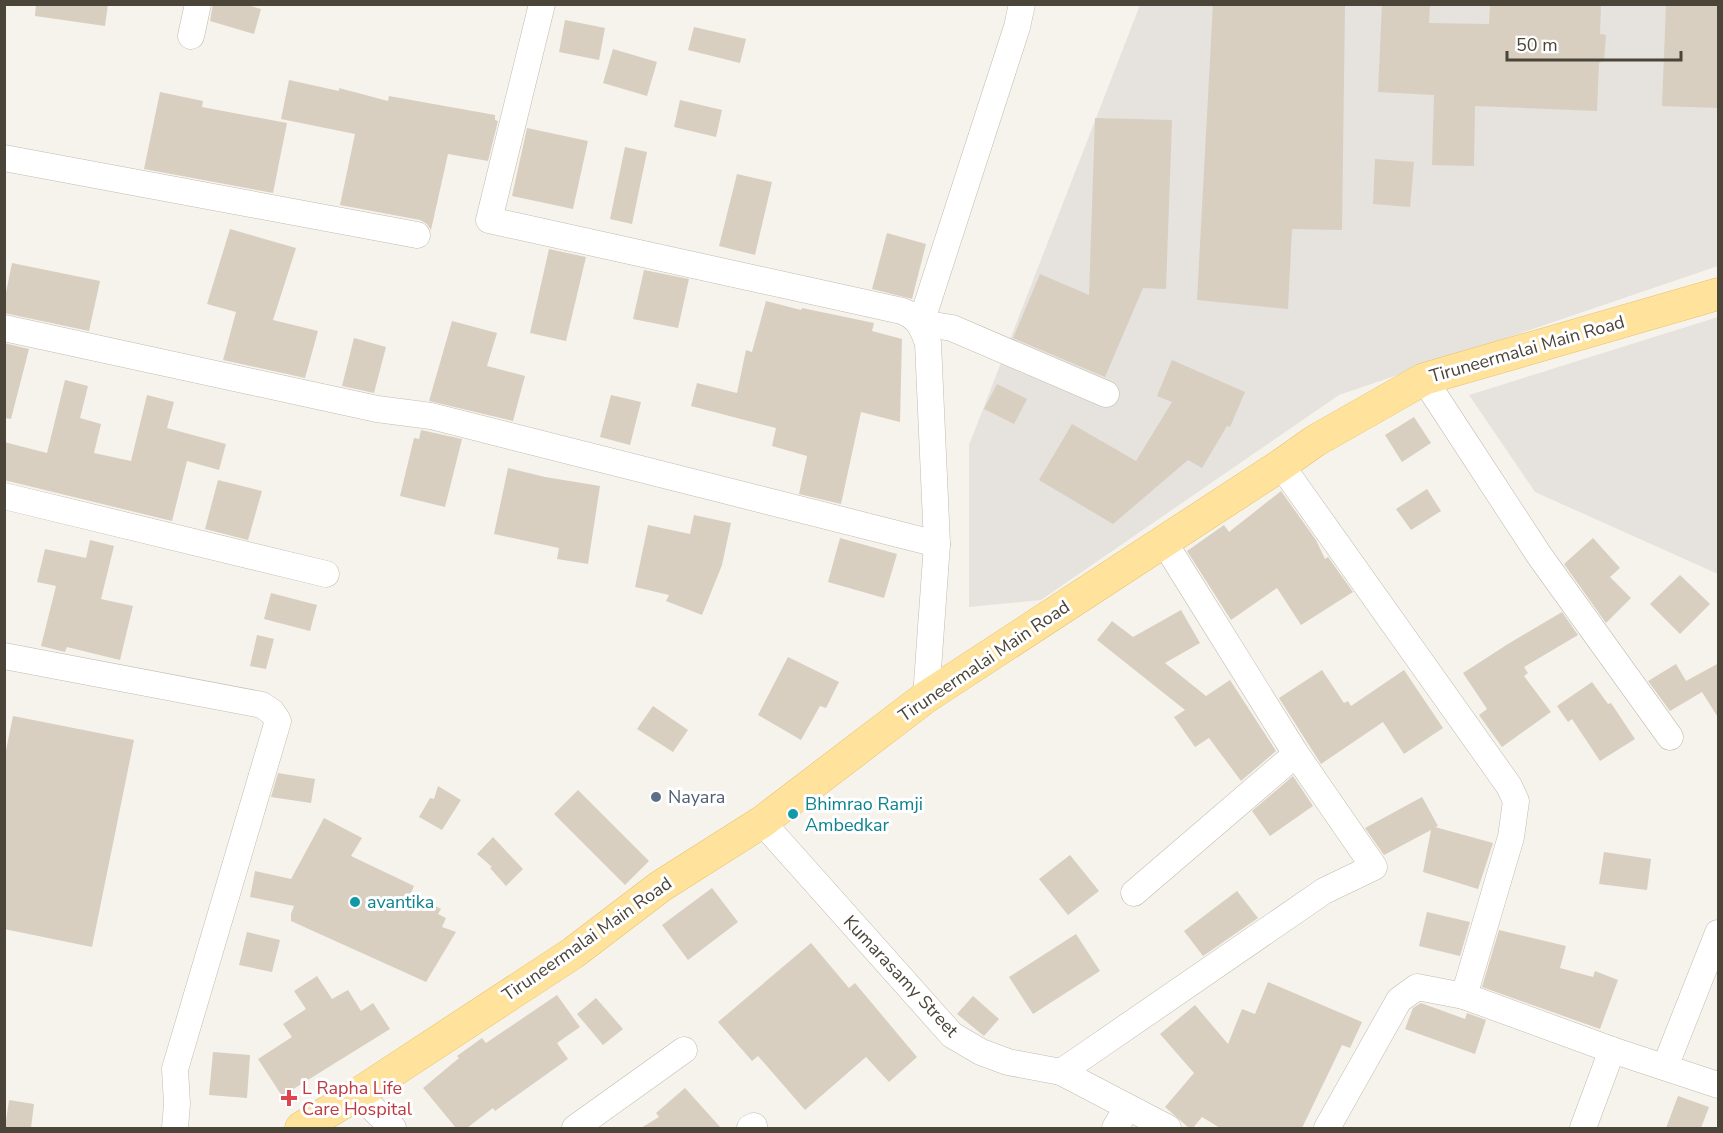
<svg xmlns="http://www.w3.org/2000/svg" width="1723" height="1133" font-family="'Nunito Sans',sans-serif">
<rect width="100%" height="100%" fill="#f6f3ec"/>
<g fill="#e6e2dd">
<polygon points="1140,5 1718,5 1718,266 1339,395 1041,600 969,607 969,445"/>
<polygon points="1718,317 1718,574 1535,492 1469,395"/>
</g>
<g fill="#d8cfc1">
<polygon points="36,4 108,4 105,26 35,16"/>
<polygon points="213,4 244,4 261,9 254,34 210,21"/>
<polygon points="1213,4 1345,4 1342,230 1292,229 1288,309 1197,300"/>
<polygon points="1382,4 1430,4 1429,23 1489,24 1490,4 1601,4 1600,34 1606,35 1604,61 1599,63 1597,111 1475,106 1474,166 1432,165 1434,95 1378,92"/>
<polygon points="1666,4 1719,4 1719,108 1662,106"/>
<polygon points="565,20 605,28 599,60 559,52"/>
<polygon points="694,27 746,39 740,63 688,50"/>
<polygon points="613,49 657,62 647,96 603,83"/>
<polygon points="289,80 339,91 339,88 388,101 389,96 495,115 495,120 498,121 488,161 448,154 431,230 427,224 420,220 340,205 355,134 281,119"/>
<polygon points="160,92 203,101 202,107 287,123 273,193 144,169"/>
<polygon points="680,100 722,110 716,137 674,127"/>
<polygon points="1095,118 1172,120 1166,289 1143,288 1105,377 1013,338 1040,274 1089,295"/>
<polygon points="527,128 588,141 573,209 512,196"/>
<polygon points="625,147 647,152 632,224 610,219"/>
<polygon points="1375,159 1414,162 1410,207 1373,204"/>
<polygon points="737,174 772,182 755,255 719,246"/>
<polygon points="230,229 296,248 273,320 318,331 305,378 223,360 236,312 207,304"/>
<polygon points="887,233 926,244 912,299 872,289"/>
<polygon points="549,249 586,257 566,341 530,333"/>
<polygon points="12,263 100,281 89,331 4,313 4,302"/>
<polygon points="644,270 689,279 678,328 633,319"/>
<polygon points="766,301 801,310 802,308 874,323 872,331 902,339 900,422 861,412 841,504 799,494 807,456 772,446 776,428 691,406 697,383 737,393 746,350 752,352"/>
<polygon points="452,321 497,333 487,366 525,376 513,421 429,401"/>
<polygon points="354,338 386,347 374,393 342,386"/>
<polygon points="4,343 29,349 11,419 4,418"/>
<polygon points="1172,360 1245,392 1230,427 1227,426 1202,468 1188,460 1113,524 1039,480 1072,424 1136,461 1172,402 1157,396"/>
<polygon points="65,380 88,386 80,418 101,424 94,453 131,461 147,395 174,402 167,428 226,444 219,470 187,461 172,521 4,480 4,442 47,453"/>
<polygon points="997,384 1027,399 1014,424 984,409"/>
<polygon points="611,395 641,402 630,445 600,437"/>
<polygon points="1414,417 1431,443 1402,462 1385,435"/>
<polygon points="421,430 462,439 445,507 400,496 414,438 419,439"/>
<polygon points="508,468 545,477 600,486 588,564 557,559 559,548 494,534"/>
<polygon points="218,480 262,491 248,540 205,529"/>
<polygon points="1427,489 1441,511 1411,530 1396,509"/>
<polygon points="1281,491 1316,540 1325,559 1328,557 1353,592 1301,625 1277,588 1231,620 1187,551 1224,525 1229,532"/>
<polygon points="694,515 731,523 722,565 702,615 666,601 669,595 635,587 648,525 690,534"/>
<polygon points="840,538 897,554 884,598 828,582"/>
<polygon points="1593,538 1620,568 1610,577 1631,598 1606,623 1564,564"/>
<polygon points="90,540 114,546 101,599 133,606 120,660 67,647 65,652 41,646 56,586 37,582 45,549 86,558"/>
<polygon points="1680,575 1710,604 1680,634 1650,604"/>
<polygon points="271,593 317,605 310,631 264,619"/>
<polygon points="1181,610 1200,643 1165,663 1206,696 1230,680 1276,751 1241,781 1209,738 1195,747 1174,717 1185,710 1097,640 1112,621 1133,637"/>
<polygon points="1562,612 1578,635 1524,667 1528,673 1524,676 1551,712 1502,747 1479,715 1487,709 1463,673 1508,644"/>
<polygon points="257,635 274,639 266,669 250,666"/>
<polygon points="788,657 839,682 826,708 820,706 801,740 758,715"/>
<polygon points="1719,663 1719,719 1702,692 1670,711 1648,681 1676,664 1686,681"/>
<polygon points="1322,670 1344,703 1348,701 1351,706 1404,670 1443,728 1404,754 1383,722 1321,764 1279,698"/>
<polygon points="1592,682 1608,704 1611,703 1635,739 1600,761 1572,719 1568,722 1557,706"/>
<polygon points="653,706 688,730 673,752 637,729"/>
<polygon points="13,716 134,740 92,947 4,929 4,760"/>
<polygon points="278,773 315,779 311,803 271,797"/>
<polygon points="1293,776 1313,806 1270,836 1252,811"/>
<polygon points="438,786 461,800 442,830 419,817 430,798 434,799"/>
<polygon points="578,790 649,861 625,885 554,814"/>
<polygon points="1422,797 1438,826 1435,827 1493,843 1478,889 1423,872 1431,830 1384,855 1365,828"/>
<polygon points="324,818 362,838 351,856 414,886 411,893 441,909 438,914 446,918 442,927 456,932 426,982 291,921 291,914 294,906 250,897 255,871 291,879"/>
<polygon points="493,837 523,869 506,886 490,868 492,867 477,854"/>
<polygon points="1604,852 1651,859 1647,890 1599,884"/>
<polygon points="1070,855 1099,891 1068,915 1039,879"/>
<polygon points="712,888 738,922 688,960 662,925"/>
<polygon points="1237,891 1258,918 1203,956 1184,931"/>
<polygon points="1427,912 1470,922 1460,956 1419,946"/>
<polygon points="1499,930 1566,946 1560,968 1593,977 1595,971 1618,980 1600,1029 1482,987"/>
<polygon points="247,932 280,940 272,972 239,965"/>
<polygon points="1076,934 1100,971 1033,1014 1009,977"/>
<polygon points="811,943 849,988 855,983 917,1057 889,1082 866,1057 805,1110 758,1056 752,1061 718,1022"/>
<polygon points="317,976 332,999 348,990 361,1011 373,1003 390,1029 282,1096 258,1059 292,1037 283,1024 306,1009 294,991"/>
<polygon points="1268,982 1362,1022 1350,1048 1342,1045 1302,1128 1220,1128 1202,1117 1193,1128 1189,1128 1165,1107 1194,1073 1160,1034 1195,1005 1228,1044 1242,1009 1255,1014"/>
<polygon points="557,995 580,1027 557,1043 568,1059 495,1111 493,1108 467,1128 456,1128 423,1088 459,1058 457,1056 482,1038 486,1043"/>
<polygon points="973,996 999,1019 984,1036 957,1014"/>
<polygon points="596,998 623,1029 603,1045 577,1014"/>
<polygon points="1421,1003 1465,1019 1467,1013 1486,1020 1475,1054 1405,1029 1413,1008"/>
<polygon points="213,1052 250,1055 247,1098 209,1095"/>
<polygon points="685,1088 721,1128 641,1128 659,1117 656,1113"/>
<polygon points="1678,1096 1709,1107 1701,1128 1666,1128"/>
<polygon points="9,1100 34,1104 31,1128 5,1128"/>
</g>
<g fill="none" stroke-linecap="round" stroke-linejoin="round">
<g stroke="#c2bbae" stroke-width="27">
<g id="minor">
<path d="M 542,4 L 489,220 L 902,311 C 918,317 922,327 928,343 L 937,544 L 926,697"/>
<polyline points="1022,4 1017,27 921,323 952,328 1106,394"/>
<polyline points="191,36 198,4"/>
<polyline points="4,158 417,235"/>
<polyline points="4,328 377,409 431,416 937,544"/>
<polyline points="1424,379 1539,555 1670,737"/>
<polyline points="1281,465 1509,786 1516,801 1511,837 1464,996"/>
<polyline points="4,496 326,574"/>
<polyline points="4,656 262,705 272,712 278,721 175,1069 177,1104 175,1128"/>
<polyline points="762,822 952,1035 981,1052 1008,1062 1061,1072 1168,1128"/>
<polyline points="1134,893 1296,754"/>
<polyline points="1665,1067 1718,933"/>
<polyline points="1061,1072 1324,891 1374,867 1296,754 1164,542"/>
<polyline points="358,1094 393,1128"/>
<polyline points="575,1128 684,1050"/>
<polyline points="750,1128 754,1126"/>
<polyline points="1115,1128 1127,1108"/>
<polyline points="1327,1128 1399,1000 1417,987 1464,996 1612,1050 1718,1085"/>
<polyline points="1583,1128 1612,1050"/>
</g>
</g>
<g stroke="#e6c16a" stroke-width="33">
<polyline id="major" points="301,1128 358,1094 573,953 661,886 762,822 926,697 1281,465 1315,441 1424,379 1718,294"/>
</g>
<use href="#minor" stroke="#fff" stroke-width="26"/>
<use href="#major" stroke="#ffe39c" stroke-width="32"/>
</g>
<circle fill="#5c6f8a" stroke="#fff" stroke-width="2" cx="656" cy="797" r="6"/>
<g fill="#0f9aa8" stroke="#fff" stroke-width="2">
<circle cx="793" cy="814" r="6"/>
<circle cx="355" cy="902" r="6"/>
</g>
<path fill="#e0444e" stroke="#fff" stroke-width="2" d="M286 1089h6v6h6v6h-6v6h-6v-6h-6v-6h6z"/>
<g text-anchor="middle" stroke-width="6" stroke-linejoin="round" paint-order="stroke">
<g font-size="18" fill="#4b4439" stroke="#fff">
<text transform="translate(1527 349) rotate(-16)" y="6">Tiruneermalai Main Road</text>
<text transform="translate(984 661) rotate(-34)" y="6">Tiruneermalai Main Road</text>
<text transform="translate(587 939) rotate(-35)" y="6">Tiruneermalai Main Road</text>
<text transform="translate(901 976) rotate(47)" y="6">Kumarasamy Street</text>
</g>
<g font-size="18" fill="#4e5e75" stroke="#fff" text-anchor="start">
<text x="668" y="803">Nayara</text>
</g>
<g font-size="18" fill="#0d838f" stroke="#fff" text-anchor="start">
<text x="805" y="810">Bhimrao Ramji<tspan x="805" dy="21">Ambedkar</tspan></text>
<text x="367" y="908">avantika</text>
</g>
<g font-size="18" fill="#be3a42" stroke="#fff" text-anchor="start">
<text x="302" y="1094">L Rapha Life<tspan x="302" dy="21">Care Hospital</tspan></text>
</g>
</g>
<rect width="1723" height="1133" fill="none" stroke="#4b4439" stroke-width="12"/>
<path d="M1507 51v9h174v-9" fill="none" stroke="#4b4439" stroke-width="3"/>
<text x="1516" y="51" font-size="18" fill="#4b4439" stroke="#ffffff" stroke-width="4.5" paint-order="stroke">50 m</text>
</svg>
